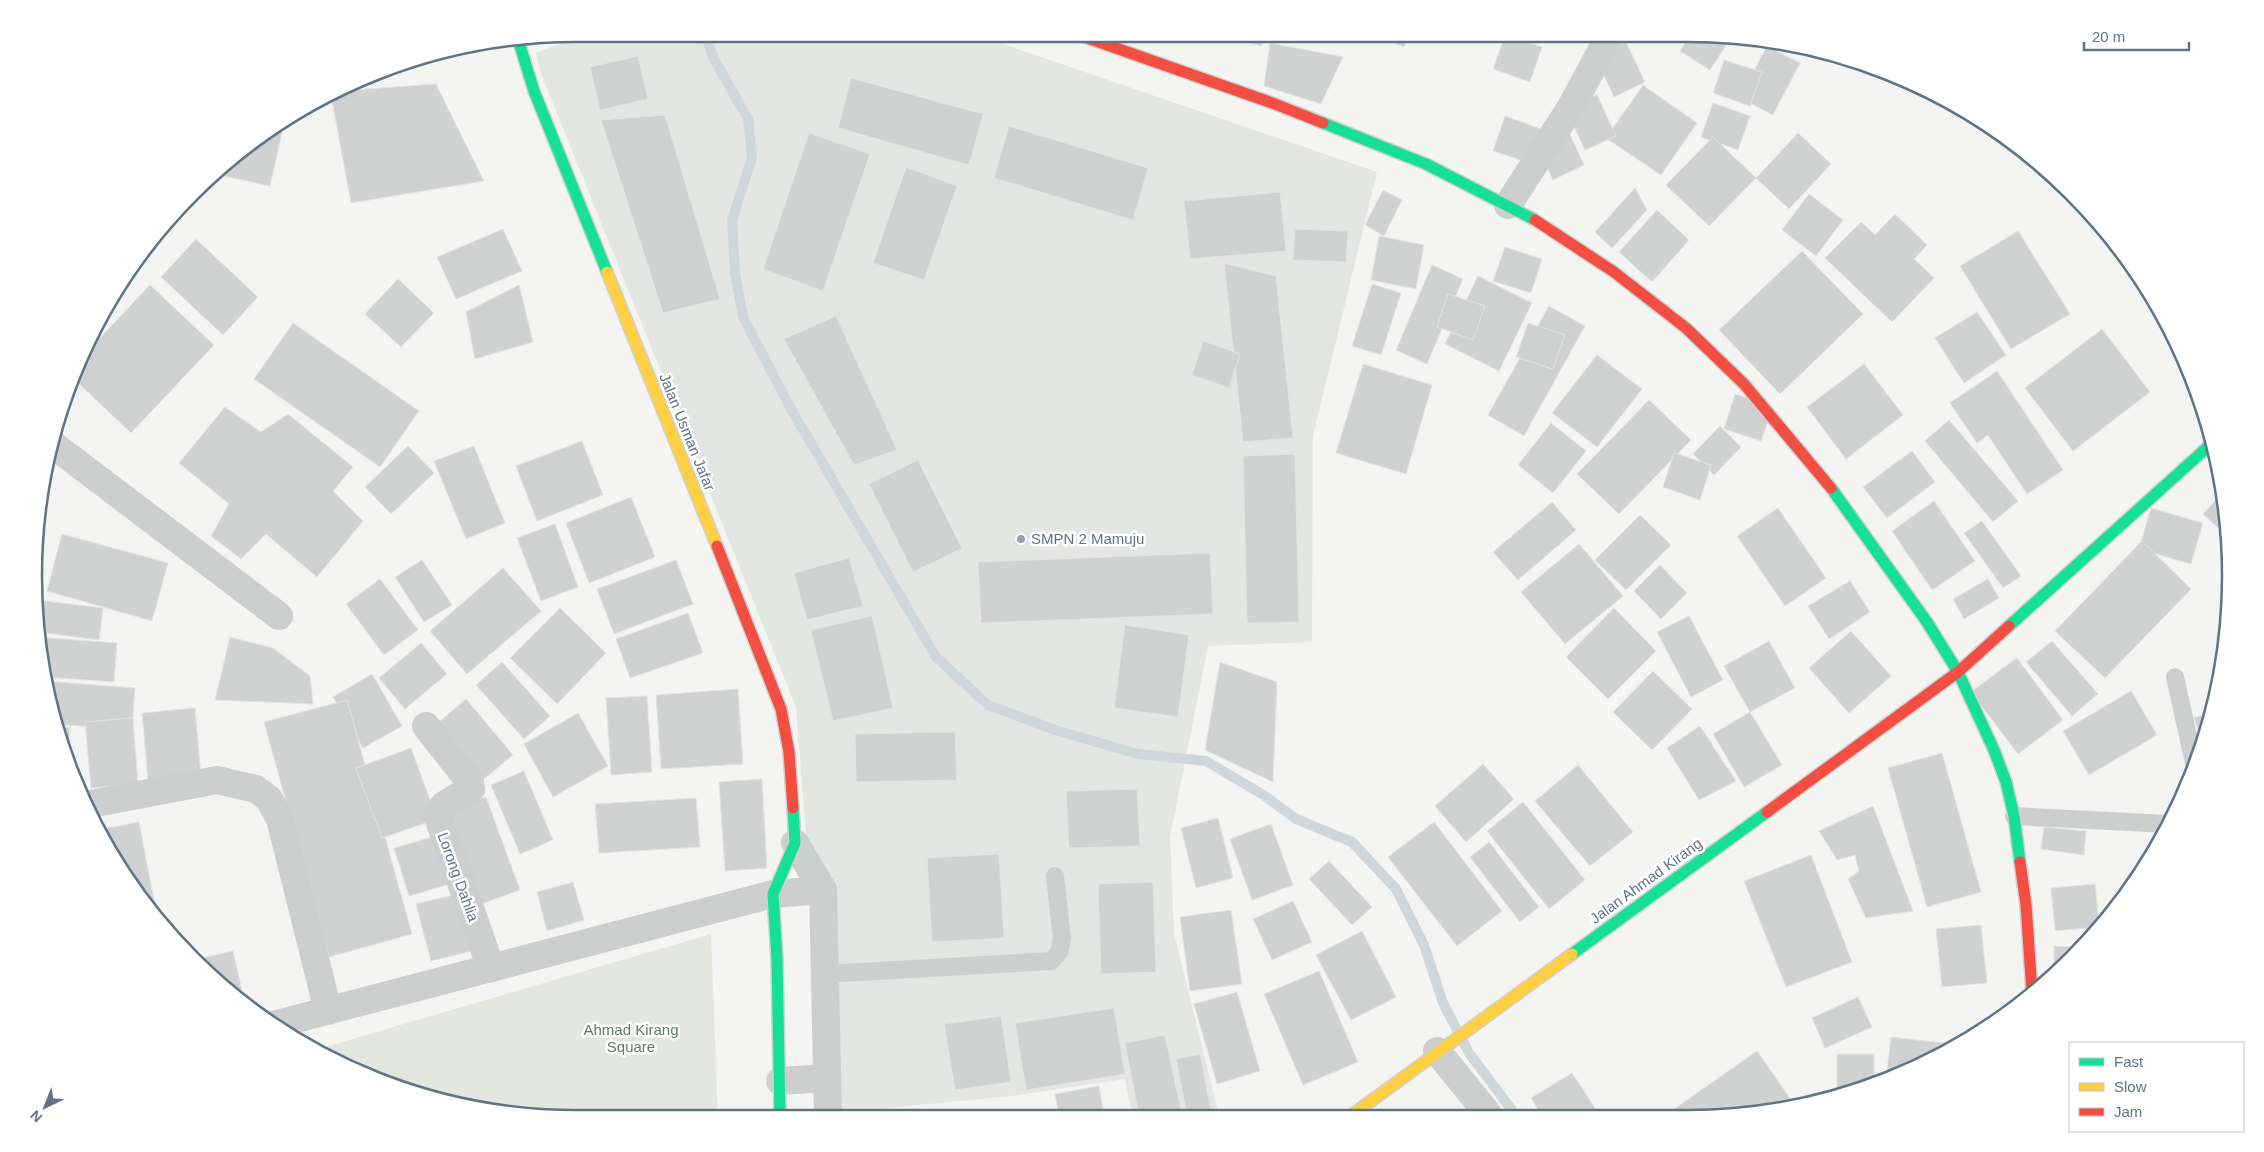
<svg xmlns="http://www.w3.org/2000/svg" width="2264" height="1152" font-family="Helvetica,sans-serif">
<rect width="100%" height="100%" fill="#f4f4f2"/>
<polygon fill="#e4e6e4" points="587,34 974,34 1377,172 1313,436 1312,642 1208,646 1170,837 1174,933 1219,1115 1132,1115 1125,1079 1011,1096 837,1113 806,835 796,707 540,71 536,53"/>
<polygon fill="#e3e7e0" points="711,934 718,1117 541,1117 436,1100 336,1062 315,1050"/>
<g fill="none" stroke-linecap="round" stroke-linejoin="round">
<polyline stroke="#d0d7da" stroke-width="10" points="705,34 714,59 748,119 752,158 732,220 735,272 743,317 791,409 936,657 988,705 1055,730 1138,754 1206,761 1265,796 1296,819 1352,842 1396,889 1424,945 1443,1003 1469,1053 1515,1114"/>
</g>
<g fill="#d0d2d2" stroke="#e3e3e2">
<polygon points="1177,34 1203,34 1202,41"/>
<polygon points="1220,34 1264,34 1261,46"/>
<polygon points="1296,34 1322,34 1320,43"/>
<polygon points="1374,35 1409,35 1404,47"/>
<polygon points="1505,35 1542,47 1530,82 1493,69"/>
<polygon points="1690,35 1723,35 1732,36 1710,70 1680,51"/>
<polygon points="1626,42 1645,82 1614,97 1595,56"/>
<polygon points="1270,43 1343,57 1321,104 1264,86"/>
<polygon points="1767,46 1800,63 1773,115 1740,98"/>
<polygon points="638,56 648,99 600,110 590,67"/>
<polygon points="1724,60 1762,72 1750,106 1713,93"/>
<polygon points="851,78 983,114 969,165 838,128"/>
<polygon points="436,84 484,181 351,203 331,95 338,91"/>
<polygon points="1643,85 1697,123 1661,175 1606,138"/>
<polygon points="1597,95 1616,136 1585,150 1566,109"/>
<polygon points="1713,103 1750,116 1738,150 1701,137"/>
<polygon points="665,115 720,299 663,313 601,120"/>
<polygon points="1505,116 1541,129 1530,163 1493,151"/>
<polygon points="285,119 270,186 215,174 246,146"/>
<polygon points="1565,124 1584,165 1553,180 1534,139"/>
<polygon points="1009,126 1148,168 1133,220 994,178"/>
<polygon points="809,133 870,154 823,291 763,269"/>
<polygon points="1798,133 1831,164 1789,209 1756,178"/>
<polygon points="1713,137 1756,178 1709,226 1666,185"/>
<polygon points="906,167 957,186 924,280 873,263"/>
<polygon points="1635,188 1647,210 1612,248 1595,232"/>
<polygon points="1383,190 1402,200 1384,236 1365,225"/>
<polygon points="1280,192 1286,251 1190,259 1184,201"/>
<polygon points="1809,194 1843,220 1816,256 1782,230"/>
<polygon points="1657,210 1689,240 1652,282 1619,252"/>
<polygon points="1895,214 1927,245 1914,259 1934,278 1892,322 1825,258 1861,222 1875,235"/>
<polygon points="503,229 522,271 456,299 437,257"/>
<polygon points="1295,229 1348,231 1346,262 1293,260"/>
<polygon points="2018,231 2070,314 2011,349 1960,266"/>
<polygon points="1379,236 1424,245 1416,289 1371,280"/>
<polygon points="196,239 258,297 223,335 161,277"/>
<polygon points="1505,247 1542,259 1531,293 1493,281"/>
<polygon points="1802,251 1863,314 1780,394 1719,330"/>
<polygon points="1224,263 1276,276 1293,438 1243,442"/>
<polygon points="1432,265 1463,279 1427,364 1396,350"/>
<polygon points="1478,276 1532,303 1499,371 1445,344"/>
<polygon points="2138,278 2156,303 2151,305"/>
<polygon points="398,279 434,313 401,347 365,314"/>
<polygon points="1372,284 1401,293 1381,355 1352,346"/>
<polygon points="150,285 214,345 131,433 72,377 79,360"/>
<polygon points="519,285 533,342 475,359 466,312"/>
<polygon points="1448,294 1485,306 1473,340 1437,327"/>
<polygon points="1549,306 1585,326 1524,436 1488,415"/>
<polygon points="1977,312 2006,355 1964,383 1935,338"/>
<polygon points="836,316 897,450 854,465 784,339"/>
<polygon points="293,323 419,411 380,467 254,379"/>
<polygon points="1528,323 1565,335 1553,369 1516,357"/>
<polygon points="2102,329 2150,392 2073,451 2025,388"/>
<polygon points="1203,341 1240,354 1229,388 1192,375"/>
<polygon points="1597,355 1642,389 1597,447 1552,413"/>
<polygon points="1363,364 1432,385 1406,474 1336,453"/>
<polygon points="1864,364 1903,415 1846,459 1807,407"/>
<polygon points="1997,371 2063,470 2027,494 1988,435 1977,443 1950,403"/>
<polygon points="1735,394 1773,407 1761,441 1724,429"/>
<polygon points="1649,400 1691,440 1619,514 1577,474"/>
<polygon points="225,407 261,432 288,414 353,467 333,491 363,521 317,577 266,534 241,559 211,536 229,504 179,463"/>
<polygon points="1949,420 2018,501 1993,522 1925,441"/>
<polygon points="1551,423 1586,451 1553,493 1518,465"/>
<polygon points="1720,426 1741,447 1714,475 1693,454"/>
<polygon points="582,441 603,495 537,521 516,466"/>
<polygon points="408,446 434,473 391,514 365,487"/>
<polygon points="474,446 505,523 466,539 434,461"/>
<polygon points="1912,451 1935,482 1887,518 1863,487"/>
<polygon points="1674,453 1711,465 1700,500 1663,487"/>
<polygon points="1295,454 1299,622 1247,623 1243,456"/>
<polygon points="918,460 962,548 913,572 869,484"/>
<polygon points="2223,492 2226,505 2227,536 2203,514"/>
<polygon points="631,497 655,557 589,583 566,523"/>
<polygon points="1934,501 1975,561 1932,590 1892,531"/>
<polygon points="1552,502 1576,530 1518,580 1493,552"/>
<polygon points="1778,508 1826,578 1785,606 1737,536"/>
<polygon points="2151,508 2203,523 2191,564 2139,549"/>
<polygon points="1640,515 1671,545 1626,590 1595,560"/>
<polygon points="1982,521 2021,576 2003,588 1964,533"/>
<polygon points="555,524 578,587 541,601 517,538"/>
<polygon points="62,534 168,563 152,621 47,591"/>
<polygon points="2142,541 2191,589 2105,678 2055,631"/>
<polygon points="1579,544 1623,596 1565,644 1521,592"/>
<polygon points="1210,553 1213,614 981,623 978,562"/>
<polygon points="849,558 863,606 807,620 794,573"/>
<polygon points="422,560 452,605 424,622 395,577"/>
<polygon points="676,560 693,604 614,634 597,589"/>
<polygon points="1660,565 1687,593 1661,619 1634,591"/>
<polygon points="503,568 541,611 467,674 430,631"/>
<polygon points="380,579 418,630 384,655 346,604"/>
<polygon points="1988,579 1999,598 1964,619 1953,599"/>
<polygon points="1850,581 1870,612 1829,639 1808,606"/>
<polygon points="37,600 103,608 99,640 38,632"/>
<polygon points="560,608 606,653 557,704 510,658"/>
<polygon points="1614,608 1656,651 1608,699 1566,657"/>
<polygon points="688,613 703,653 630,678 616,639"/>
<polygon points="872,616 893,708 833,721 811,630"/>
<polygon points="1689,616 1723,680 1691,697 1657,632"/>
<polygon points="1125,625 1189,635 1178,717 1114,708"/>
<polygon points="1851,631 1891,676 1849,713 1809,668"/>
<polygon points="38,637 117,643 114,682 44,677"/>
<polygon points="230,637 273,648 310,676 313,704 215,700"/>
<polygon points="1769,641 1795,688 1750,712 1724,666"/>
<polygon points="2052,641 2098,694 2072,716 2026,662"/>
<polygon points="421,643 447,674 405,709 379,678"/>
<polygon points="2017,658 2063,720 2018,754 1971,692"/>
<polygon points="502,662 550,716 524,739 476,685"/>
<polygon points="1220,662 1277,682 1273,782 1205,750"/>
<polygon points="1653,671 1692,709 1652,750 1613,712"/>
<polygon points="372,674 402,726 363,748 333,697"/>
<polygon points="45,681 135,688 132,730 55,724"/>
<polygon points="738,689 743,764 661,769 656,695"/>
<polygon points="2131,691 2157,735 2089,775 2063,731"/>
<polygon points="647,696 652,772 611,775 606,698"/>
<polygon points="466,699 513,755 478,784 431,729"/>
<polygon points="347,700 412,934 329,957 264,722"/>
<polygon points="195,708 201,776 148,781 142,713"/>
<polygon points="1750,712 1782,765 1744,787 1713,734"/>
<polygon points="2213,712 2212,716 2202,742 2194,718"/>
<polygon points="578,713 608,766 553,797 524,744"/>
<polygon points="133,718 138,784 91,788 85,722"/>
<polygon points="1700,726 1736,781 1699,800 1667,748"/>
<polygon points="69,727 73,773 57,728"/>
<polygon points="955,732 957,780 856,782 855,734"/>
<polygon points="411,748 437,819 382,838 356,768"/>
<polygon points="1942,753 1981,892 1927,907 1888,768"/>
<polygon points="1483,764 1514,799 1466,842 1435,806"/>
<polygon points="1578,765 1633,832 1590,866 1535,801"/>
<polygon points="524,771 553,840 520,854 491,785"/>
<polygon points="762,779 767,868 725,871 719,782"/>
<polygon points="1137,789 1140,846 1069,848 1066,791"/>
<polygon points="486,797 520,890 473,907 439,814"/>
<polygon points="696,798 700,847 599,853 595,804"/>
<polygon points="1523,802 1585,880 1549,909 1487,831"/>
<polygon points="1873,806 1913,911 1866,918 1848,879 1859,871 1855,855 1837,860 1819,831"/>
<polygon points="1218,818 1233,878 1196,888 1181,828"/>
<polygon points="139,822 157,916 125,877 98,830"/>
<polygon points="1434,822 1502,911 1457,946 1388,857"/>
<polygon points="1271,824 1293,885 1252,900 1230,839"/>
<polygon points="2044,827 2086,831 2084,855 2041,849"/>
<polygon points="436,836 450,884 409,896 394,848"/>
<polygon points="1489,842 1539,907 1520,922 1470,857"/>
<polygon points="999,854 1004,938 932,942 927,858"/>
<polygon points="1811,855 1852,962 1786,987 1744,881"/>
<polygon points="1329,861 1372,907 1352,925 1309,879"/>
<polygon points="573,882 584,920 547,931 537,892"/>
<polygon points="1153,882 1156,972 1101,974 1098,884"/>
<polygon points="2095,884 2099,925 2097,927 2055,931 2051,888"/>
<polygon points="458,894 472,951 431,961 416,904"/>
<polygon points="1293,901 1312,942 1272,960 1253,919"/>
<polygon points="1231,910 1242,984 1190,991 1180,917"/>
<polygon points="1981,925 1987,983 1942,987 1936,929"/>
<polygon points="1362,931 1396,997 1351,1020 1316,955"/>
<polygon points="2054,946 2077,947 2054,971"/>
<polygon points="233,951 242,991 233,993 193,960"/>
<polygon points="1319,971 1358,1062 1303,1085 1264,994"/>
<polygon points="1237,992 1260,1071 1217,1084 1194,1004"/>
<polygon points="1858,997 1872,1027 1825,1048 1812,1018"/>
<polygon points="1114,1008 1125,1074 1026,1090 1015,1023"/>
<polygon points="1001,1016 1011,1082 955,1090 944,1024"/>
<polygon points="1165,1035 1182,1115 1139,1115 1125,1043"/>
<polygon points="1891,1037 1952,1044 1895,1077 1886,1080"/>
<polygon points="1757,1051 1794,1104 1759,1114 1667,1114"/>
<polygon points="1200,1054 1212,1115 1187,1115 1176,1059"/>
<polygon points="1837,1054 1874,1054 1874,1083 1837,1093"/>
<polygon points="1572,1073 1599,1114 1541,1114 1531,1098"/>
<polygon points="1099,1086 1104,1115 1059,1116 1055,1094"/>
<polygon points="1048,1111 1048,1116 989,1116 989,1113"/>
</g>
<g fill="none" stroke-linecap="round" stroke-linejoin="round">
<g stroke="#cfd1d2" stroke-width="14">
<g id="fast">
<polyline points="518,39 534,91 607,272"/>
<polyline points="1323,123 1426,164 1535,220"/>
<polyline points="1831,488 1927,622 1958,672 1994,750 2006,782 2014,816 2020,862"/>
<polyline points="2009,626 2211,444"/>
<polyline points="1572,954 1767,812"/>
<polyline points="780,1116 777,959 773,894 795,843 793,808"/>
</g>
</g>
<g stroke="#cfd1d2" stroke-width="14">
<g id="slow">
<polyline points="607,272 717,546"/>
<polyline points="1352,1115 1572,954"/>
</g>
</g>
<g stroke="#cfd1d2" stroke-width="14">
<g id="jam">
<polyline points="1076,34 1275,104 1323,123"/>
<polyline points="1535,220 1614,272 1686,328 1744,384 1831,488"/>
<polyline points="717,546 781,709 789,752 793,808"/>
<polyline points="1767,812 1958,672 2009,626"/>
<polyline points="2020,862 2026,905 2032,992"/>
</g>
</g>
<g stroke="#cdcfcf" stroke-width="18">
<polyline points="2175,677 2194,763"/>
<polyline points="2014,816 2169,824"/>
<polyline points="825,974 1051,961 1059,952 1062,939 1055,876"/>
</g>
<g stroke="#cdcfcf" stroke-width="28">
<polyline points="1508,205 1571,107 1610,35"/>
<polyline points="52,444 279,616"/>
<polyline points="426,726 470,782 471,789 444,805 437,814 491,968"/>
<polyline points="85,805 217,780 256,789 269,799 280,819 328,1011"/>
<polyline points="795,843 823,890 828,1116"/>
<polyline points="273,1025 773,894 823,890"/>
<polyline points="1437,1051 1488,1114"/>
<polyline points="780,1081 827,1078"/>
</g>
<use href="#fast" stroke="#16e098" stroke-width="11"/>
<use href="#slow" stroke="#ffcf43" stroke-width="11"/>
<use href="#jam" stroke="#f24e42" stroke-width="11"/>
</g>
<circle fill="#95a0aa" stroke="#fff" stroke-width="2" cx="1021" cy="539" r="5"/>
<g text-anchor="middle" stroke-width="5" stroke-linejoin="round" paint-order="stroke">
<g font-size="15" fill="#627384" stroke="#fff">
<text transform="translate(687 432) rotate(68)" y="5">Jalan Usman Jafar</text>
<text transform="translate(458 877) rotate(70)" y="5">Lorong Dahlia</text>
<text transform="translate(1646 881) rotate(-36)" y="5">Jalan Ahmad Kirang</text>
</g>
<g font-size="15" fill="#627384" stroke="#fff" text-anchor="start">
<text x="1031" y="544">SMPN 2 Mamuju</text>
</g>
<g font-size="15" fill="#657b61" stroke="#fff">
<text x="631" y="1035">Ahmad Kirang<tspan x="631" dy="17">Square</tspan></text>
</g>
</g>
<path d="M0 0H2264V1152H0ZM576 42H1688A534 534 0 0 1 2222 576V576A534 534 0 0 1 1688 1110H576A534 534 0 0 1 42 576V576A534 534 0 0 1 576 42Z" fill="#fff" fill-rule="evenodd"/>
<path fill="none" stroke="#627384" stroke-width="2.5" d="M576 42H1688A534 534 0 0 1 2222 576V576A534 534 0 0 1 1688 1110H576A534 534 0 0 1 42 576V576A534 534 0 0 1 576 42Z"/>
<rect x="2069" y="1042" width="175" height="90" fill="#ffffff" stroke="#c0c7ce"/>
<rect x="2079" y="1058" width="25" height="8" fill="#16e098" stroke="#c0c7ce"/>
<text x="2114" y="1067" font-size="15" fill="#627384">Fast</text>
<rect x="2079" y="1083" width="25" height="8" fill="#ffcf43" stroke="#c0c7ce"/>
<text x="2114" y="1092" font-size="15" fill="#627384">Slow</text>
<rect x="2079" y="1108" width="25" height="8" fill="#f24e42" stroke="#c0c7ce"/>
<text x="2114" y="1117" font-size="15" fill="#627384">Jam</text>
<g transform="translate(45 1107) rotate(223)" stroke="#ffffff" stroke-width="4" paint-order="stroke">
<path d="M0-4L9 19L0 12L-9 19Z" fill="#627384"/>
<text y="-8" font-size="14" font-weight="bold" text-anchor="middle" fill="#627384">N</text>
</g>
<path d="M2084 42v8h105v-8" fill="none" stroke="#627384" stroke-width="2.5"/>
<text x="2092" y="42" font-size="15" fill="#627384" stroke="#ffffff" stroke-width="4" paint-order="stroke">20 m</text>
</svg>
